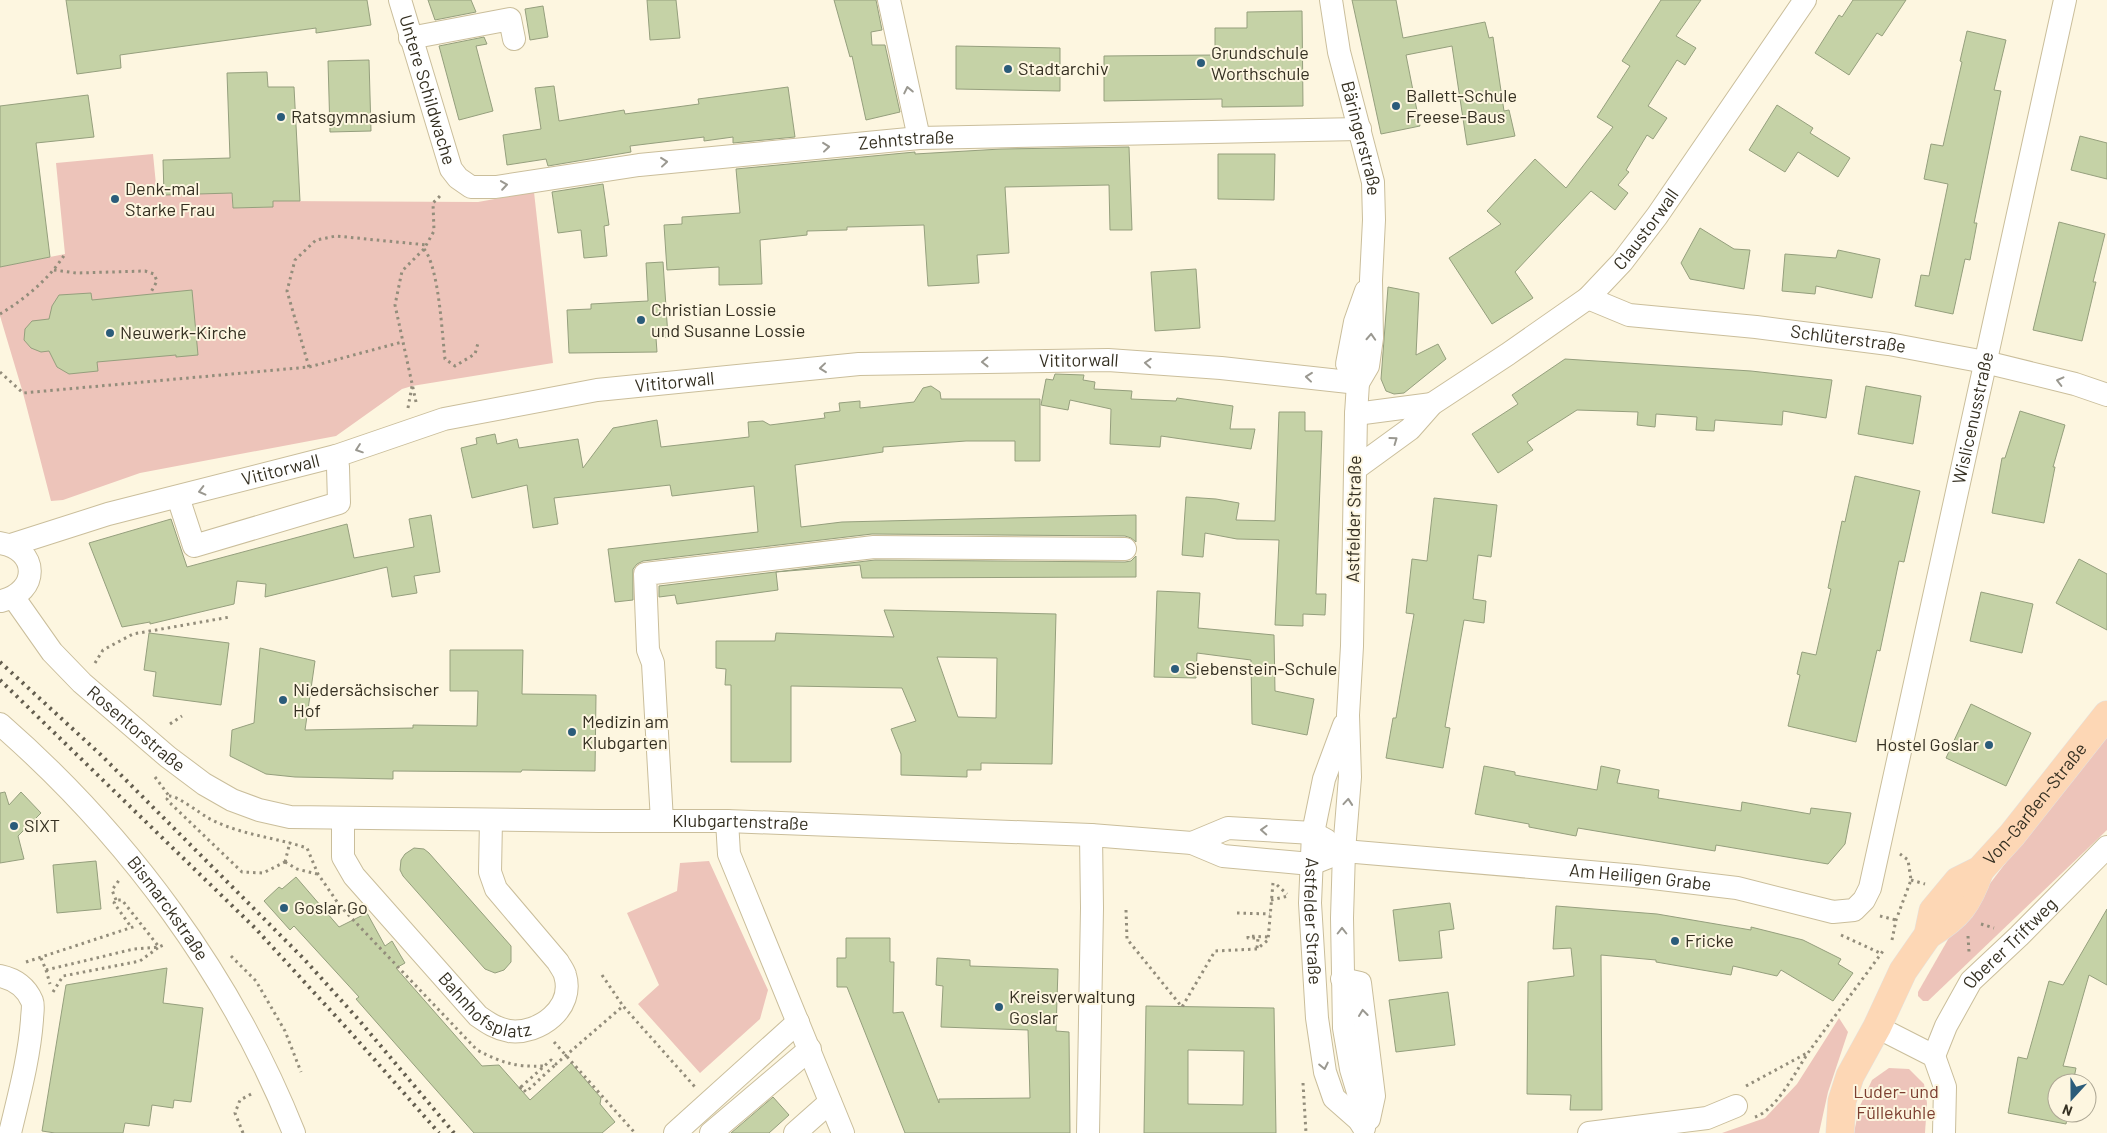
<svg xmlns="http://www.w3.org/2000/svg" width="2107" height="1133" font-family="Barlow,sans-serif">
<rect width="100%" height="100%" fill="#fdf6e0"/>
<g fill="#edc4ba">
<polygon points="153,154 157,195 215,193 231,187 233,208 273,207 273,201 478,202 534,192 553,363 412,386 402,389 336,436 140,473 63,500 51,501 23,393 0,316 0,267 65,254 56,163"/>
<polygon points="2107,730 2107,830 1928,1001 1923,1001 1918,996 1918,992 1950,936"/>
<polygon points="709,861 768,990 760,1019 700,1073 638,1004 659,985 627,913 677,891 680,863"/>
<polygon points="1839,1018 1848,1032 1828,1092 1819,1133 1722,1133 1765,1118 1797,1084"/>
<polygon points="1889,1068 1909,1069 1924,1084 1927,1103 1925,1133 1854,1133 1859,1108 1872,1080"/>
</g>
<g fill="#c5d2a6" stroke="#959f7d" fill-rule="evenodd">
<polygon points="66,0 367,0 371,25 316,33 316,28 120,55 121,68 77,74"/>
<polygon points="428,0 471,0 476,12 435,20"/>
<polygon points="647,0 676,0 680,38 650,40"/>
<polygon points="834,0 876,0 882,30 871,32 872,45 885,45 900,112 866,120 852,56 850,57"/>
<polygon points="1352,0 1396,0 1403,38 1485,22 1489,38 1493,37 1504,111 1509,110 1515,136 1467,145 1452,46 1406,55 1420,126 1381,134"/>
<polygon points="1661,0 1701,0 1676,36 1696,48 1685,65 1677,60 1648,106 1667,118 1653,139 1647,135 1626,170 1629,172 1618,185 1628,193 1615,210 1591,191 1515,272 1533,298 1492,324 1449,258 1501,224 1487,211 1535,159 1566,188 1613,127 1597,117 1630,66 1622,61"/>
<polygon points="1853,0 1906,0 1882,36 1877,33 1849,75 1815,53 1839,15 1842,17"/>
<polygon points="543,6 548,37 530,40 525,9"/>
<polygon points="1302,11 1303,106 1222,107 1222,99 1104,101 1104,56 1215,55 1215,28 1247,28 1247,12"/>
<polygon points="1967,31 2006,40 1994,90 2001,91 1974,223 1977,223 1970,260 1965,259 1953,314 1915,306 1921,275 1929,276 1948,184 1924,179 1931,144 1943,146 1962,62 1960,61"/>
<polygon points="484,37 487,44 476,46 493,111 459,120 439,46"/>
<polygon points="956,46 1060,48 1060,91 956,89"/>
<polygon points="369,60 371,131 330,132 328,61"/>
<polygon points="267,72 268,87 294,87 300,201 273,201 273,207 233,208 232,193 164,195 163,160 230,158 227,73"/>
<polygon points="554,86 559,121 624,110 625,114 699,104 698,99 788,87 795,137 733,143 733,137 704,141 704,137 630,146 631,152 548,166 546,159 507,165 503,135 541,129 535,88"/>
<polygon points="88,95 94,137 36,143 50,257 0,267 0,106"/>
<polygon points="1777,105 1813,128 1810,133 1850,158 1838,177 1798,152 1785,172 1749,150"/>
<polygon points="2080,136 2107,143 2107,179 2071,170"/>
<polygon points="1129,147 1132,230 1110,230 1109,185 1005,187 1009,253 977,255 979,283 928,286 924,225 847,227 847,230 807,231 807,235 760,240 762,284 719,285 719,267 667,270 664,225 682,224 682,217 740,213 736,169 915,152 915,154 1001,149"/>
<polygon points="1218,154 1275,154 1274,200 1218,199"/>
<polygon points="603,184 609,225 604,226 607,256 584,258 581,230 558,233 552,192"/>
<polygon points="2059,222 2105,234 2093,282 2096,282 2082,341 2033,330"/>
<polygon points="1700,228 1734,249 1750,250 1744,289 1690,279 1681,263"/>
<polygon points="1838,250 1880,259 1872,298 1816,286 1815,294 1782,291 1785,254 1836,258"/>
<polygon points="663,262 668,337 656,338 657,352 569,353 567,310 591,309 591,304 648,301 646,263"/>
<polygon points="1196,269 1200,328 1155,331 1151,272"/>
<polygon points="1388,287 1419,293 1416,355 1438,344 1446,359 1404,393 1394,394 1386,391 1381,379"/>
<polygon points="192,290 198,355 176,357 176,355 97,362 98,371 69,374 57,367 49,351 41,352 31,348 24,340 25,329 32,321 49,319 52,306 59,295 91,293 92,300"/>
<polygon points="1565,359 1751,371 1832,380 1826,418 1783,411 1782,425 1715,420 1714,431 1696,430 1697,417 1656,414 1655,427 1637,425 1638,412 1577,410 1527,442 1533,450 1498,473 1472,434 1518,404 1512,395"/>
<polygon points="1055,374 1084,375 1083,380 1095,382 1094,389 1132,391 1131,399 1176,401 1177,398 1233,406 1230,429 1255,429 1251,449 1161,436 1160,447 1110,444 1111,409 1070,400 1068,410 1041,405 1046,379 1053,380"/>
<polygon points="931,386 940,392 941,399 1040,399 1040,461 1015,461 1015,441 966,441 883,447 883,452 795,465 801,527 842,522 1136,515 1136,542 1131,538 1125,536 872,534 643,561 637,564 633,569 633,600 615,602 608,549 758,532 754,486 672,496 670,485 554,498 558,524 533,528 527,485 472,498 461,448 477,444 476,438 495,434 497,444 517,439 519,448 578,439 583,468 613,428 657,420 661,447 749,437 748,422 763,421 770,425 825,418 824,413 840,411 839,403 860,401 860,408 914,402 923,388"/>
<polygon points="1866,386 1921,396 1913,444 1858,434"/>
<polygon points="2020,411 2065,425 2053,467 2055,467 2044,523 1992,513 2002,458 2005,458"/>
<polygon points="1279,412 1305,412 1305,431 1322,431 1316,594 1326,594 1325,615 1303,614 1303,626 1275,625 1279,540 1237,539 1205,533 1203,557 1182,555 1186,497 1216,499 1239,503 1236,520 1275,521"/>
<polygon points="1855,476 1920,491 1904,562 1899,561 1880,651 1877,650 1856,742 1788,726 1800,675 1797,674 1802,652 1816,655 1831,589 1828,588 1842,521 1845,522"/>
<polygon points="1434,498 1497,505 1491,557 1478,555 1473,599 1486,601 1484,623 1464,620 1445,727 1450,728 1443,768 1386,758 1393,718 1396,718 1414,614 1406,613 1412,559 1427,561"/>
<polygon points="431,515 440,572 414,576 417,593 392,597 387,567 265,597 266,584 237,581 234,604 150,624 150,622 122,627 89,543 171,519 187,567 347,524 354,558 414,547 409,519"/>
<polygon points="1136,556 1136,577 862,578 860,565 776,572 778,590 677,604 675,595 659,597 659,586 875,560 1125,562 1131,561"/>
<polygon points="2079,559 2107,574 2107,630 2056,603"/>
<polygon points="1157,591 1200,593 1198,628 1274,635 1275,691 1314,699 1307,735 1252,724 1251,660 1197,653 1196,678 1154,677"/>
<polygon points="1981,592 2033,604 2022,653 1970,641"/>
<path d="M 884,610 L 1056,614 L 1052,764 L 981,763 L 981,770 L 967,770 L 967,777 L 901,775 L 901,754 L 891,729 L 916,721 L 902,688 L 791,686 L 791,762 L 731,762 L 731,685 L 725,685 L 726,669 L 716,668 L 716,641 L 775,641 L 776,633 L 894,637 ZM 937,657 L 997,658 L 996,718 L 958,717 Z"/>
<polygon points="149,633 229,643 221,705 153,696 156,672 144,670"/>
<polygon points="260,648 315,661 305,730 413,728 413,725 477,726 478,691 450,691 450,650 523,650 522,694 596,695 595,771 522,770 521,772 393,771 393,779 295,777 266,774 230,756 232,730 254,723"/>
<polygon points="1971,704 2031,733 2006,786 1946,758"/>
<polygon points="1484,766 1515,772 1515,775 1597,790 1601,766 1620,770 1617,783 1659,790 1658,798 1741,811 1742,802 1810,814 1811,808 1851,813 1845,844 1828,864 1716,845 1715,851 1578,828 1576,836 1529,827 1529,824 1475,814"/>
<polygon points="5,792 9,805 21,792 41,813 18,836 24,859 0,863 0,793"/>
<polygon points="414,848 424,849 429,853 511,946 511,962 504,970 495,973 485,969 403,876 400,870 401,860 405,854"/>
<polygon points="96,861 101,909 57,913 53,865"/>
<polygon points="296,877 339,927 367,913 385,946 392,941 405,963 396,968 482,1066 499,1065 530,1100 571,1063 601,1098 600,1104 615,1122 602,1133 474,1133 356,999 359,997 294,926 290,930 264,901 279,887 282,889"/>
<polygon points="1450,903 1454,929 1439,931 1442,958 1399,961 1393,910"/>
<polygon points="1556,906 1657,914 1751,930 1751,927 1803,940 1841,959 1838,964 1853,973 1833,1001 1781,970 1777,976 1733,966 1731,975 1656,962 1656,960 1601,955 1602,1110 1570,1110 1571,1095 1527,1094 1528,982 1574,976 1571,948 1553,949"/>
<polygon points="2107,909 2107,985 2089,975 2063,1066 2076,1068 2073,1083 2057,1083 2057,1113 2068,1113 2066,1124 2008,1113 2018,1057 2027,1059 2049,981 2063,985"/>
<polygon points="846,938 890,938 890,962 894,962 893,1013 903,1012 939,1103 939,1099 1030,1098 1028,1030 941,1027 943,986 936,985 937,958 970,960 970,966 1058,969 1056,1031 1069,1032 1070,1133 905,1133 847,987 837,987 837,958 846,958"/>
<polygon points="167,968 163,1003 203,1008 191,1102 174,1100 173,1108 152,1105 149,1126 125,1123 123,1133 55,1133 42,1131 66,985"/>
<polygon points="1448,992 1455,1045 1396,1052 1389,1000"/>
<path d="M 1146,1006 L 1274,1008 L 1276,1133 L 1144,1133 ZM 1188,1050 L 1244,1051 L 1243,1105 L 1188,1104 Z"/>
<polygon points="773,1097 789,1115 769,1133 731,1133"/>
</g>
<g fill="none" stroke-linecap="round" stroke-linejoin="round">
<g stroke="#cabe9b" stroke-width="24">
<g id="minor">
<path id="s1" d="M 400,0 L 451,169 L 458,178 L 471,187 L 496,187 L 639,165 L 919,138 L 1360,129"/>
<polyline points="889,0 919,138"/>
<path id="s2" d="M 1331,0 L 1339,52 L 1373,182 L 1374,220 L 1371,280 L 1372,338 L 1368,366 L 1358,383 L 1356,414 L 1352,646 L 1348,715 L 1350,777 L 1344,851 L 1342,918 L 1344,1028 L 1351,1069 L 1360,1099 L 1359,1120"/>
<polyline points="410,38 510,19 514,39"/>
<path id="s3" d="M 1588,298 L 1629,315 L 1756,327 L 1889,344 L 1985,362 L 2075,384 L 2107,395"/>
<polyline points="1358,383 1347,364 1355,322 1366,291"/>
<polyline points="1356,414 1432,404"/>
<path id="s4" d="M 1355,469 L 1410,429 L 1432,404 L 1508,354 L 1588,298 L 1622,262 L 1657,216 L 1805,0"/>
<polyline points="178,497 194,546 339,503 338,467 336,456"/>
<path d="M 0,543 C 39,549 40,592 1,601"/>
<path id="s5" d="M 11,545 L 108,514 L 336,456 L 444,419 L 597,390 L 859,364 L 1108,360 L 1221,368 L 1358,383"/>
<path id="s6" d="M 14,598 L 52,652 L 82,683 L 168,757 L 204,784 L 232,800 L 259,810 L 290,817 L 599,821 L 727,821 L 1091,835 L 1192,843 L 1223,856 L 1311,864 L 1344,851 L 1636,876 L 1737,888 L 1833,912 L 1854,910 L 1864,900 L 1870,888 L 2065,0"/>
<path id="s7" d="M 0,724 C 127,835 231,975 294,1133"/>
<path id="s8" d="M 1344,725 L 1324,779 L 1313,833 L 1310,903 L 1317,1018 L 1325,1072 L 1334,1098 L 1359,1120 L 1364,1128"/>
<path id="s9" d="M 343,818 L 343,857 L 354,876 L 478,1016 C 488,1023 497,1029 509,1031 C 539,1035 575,1008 565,975 C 564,971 560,966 558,962 L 496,889 L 490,872 L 491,820"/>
<polyline points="662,821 653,663 648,650 645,574 874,547 1125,549"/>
<polyline points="727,821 729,854 843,1133"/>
<polyline points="1192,843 1228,828 1313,833 1326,840"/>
<path d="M 0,976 C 14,979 26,987 32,1001 C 34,1006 32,1014 32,1020 C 29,1059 19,1095 10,1133"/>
<polyline points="1342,979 1360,983 1374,1096 1369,1119"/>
<polyline points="1877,1027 1934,1056 1945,1087 1944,1133"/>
<path id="s10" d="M 1934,1056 L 1946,1026 L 1971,981 L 2019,936 L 2107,847"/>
<polyline points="675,1133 798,1022"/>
<polyline points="711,1133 810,1049"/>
<polyline points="795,1133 830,1102"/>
<polyline points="1088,1133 1092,908 1091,835"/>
<polyline points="1589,1133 1707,1118 1736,1106"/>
</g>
</g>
<g stroke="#e3e2e0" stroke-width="29">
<g id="major">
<path d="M 1928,935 C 1959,916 1968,904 1980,870"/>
<path id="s11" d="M 1840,1133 L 1842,1101 L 1850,1076 L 1877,1027 L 1903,971 L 1928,935 L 1933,911 L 1958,881 L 1980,870 L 2012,835 L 2107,715"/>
</g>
</g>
<g stroke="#938d7b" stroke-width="3" stroke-dasharray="2.5 4" stroke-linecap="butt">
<path d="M 424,249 C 439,267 442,334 445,359 L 455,366 L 475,354 L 478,343"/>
<polyline points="54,270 76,273 145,271 154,274 157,281 150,294"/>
<path d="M 0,314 C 25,299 49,279 65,254"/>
<polyline points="309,367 287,291 295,260 316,240 336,236 427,245"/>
<polyline points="0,372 23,393 309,367 402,342"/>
<polyline points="416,402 395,305 402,271 424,249 434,231 433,203 442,194"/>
<polyline points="408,408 412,386"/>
<polyline points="95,663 103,650 133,634 230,617"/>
<polyline points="170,724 182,716"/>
<polyline points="155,777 169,796 167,799 169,802 242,872 263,873 285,862"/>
<path d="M 169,796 C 176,795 200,813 208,818 C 240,835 274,837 307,848 L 318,874 L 340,906 L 477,1050 C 503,1063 514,1067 544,1066"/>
<polyline points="285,862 297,869 317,874"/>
<polyline points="285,862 290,842"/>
<polyline points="1911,880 1925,884"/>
<polyline points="1277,885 1287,894"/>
<polyline points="116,900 112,890 120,879"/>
<polyline points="1271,900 1288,896"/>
<polyline points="1126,910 1127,939 1182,1007 1215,951 1257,949 1268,940 1273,883"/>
<polyline points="1237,913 1270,914"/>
<polyline points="1880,916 1896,920"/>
<polyline points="1981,924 1994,928"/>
<polyline points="1841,935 1882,954"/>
<polyline points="1968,936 1969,952"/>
<polyline points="1892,940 1896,920 1911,880 1908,860 1900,854"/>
<polyline points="1257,948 1258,938 1248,938 1248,936 1268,937"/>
<polyline points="231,956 256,981 285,1031 301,1072"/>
<polyline points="41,958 46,970 134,949 159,947 166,944"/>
<polyline points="26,962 136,926"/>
<polyline points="46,970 50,984"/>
<polyline points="602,975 623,1006"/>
<polyline points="53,992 63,976 140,961 159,947 122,900 116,900 114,903 131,927"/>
<polyline points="554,1042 635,1133"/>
<polyline points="1303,1083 1306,1133"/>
<polyline points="1746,1086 1809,1052"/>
<polyline points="521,1087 551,1060 556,1064 623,1006 695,1087"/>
<polyline points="520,1089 521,1087 526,1092 556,1064"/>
<path d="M 1755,1117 C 1778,1109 1796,1070 1810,1050 C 1834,1017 1859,984 1883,951"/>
<polyline points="243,1133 235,1113 240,1100 253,1093"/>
</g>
<use href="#minor" stroke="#fff" stroke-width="22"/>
<use href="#major" stroke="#fdd7b5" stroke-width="28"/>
<g stroke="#645e4f" stroke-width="4" stroke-dasharray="2.5 5" stroke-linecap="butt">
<polyline points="0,662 101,755 304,959 358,1019 454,1133"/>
<polyline points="0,680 255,928 352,1034 439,1133"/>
</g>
</g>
<defs><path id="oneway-chevron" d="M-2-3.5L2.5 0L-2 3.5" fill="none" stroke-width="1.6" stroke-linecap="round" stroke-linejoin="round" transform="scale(1.25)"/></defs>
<g stroke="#9a9890">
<use href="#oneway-chevron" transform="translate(908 90) rotate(-102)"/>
<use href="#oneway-chevron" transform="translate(826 147) rotate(-6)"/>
<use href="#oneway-chevron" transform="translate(664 162) rotate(-6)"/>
<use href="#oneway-chevron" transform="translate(504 185) rotate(-8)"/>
<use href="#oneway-chevron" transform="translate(1371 337) rotate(-87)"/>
<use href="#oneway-chevron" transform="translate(985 362) rotate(179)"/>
<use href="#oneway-chevron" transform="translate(1148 363) rotate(-176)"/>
<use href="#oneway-chevron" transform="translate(823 368) rotate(174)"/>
<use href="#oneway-chevron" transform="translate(1309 377) rotate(-174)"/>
<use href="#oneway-chevron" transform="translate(2060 381) rotate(-166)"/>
<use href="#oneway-chevron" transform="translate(1394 440) rotate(-36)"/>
<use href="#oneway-chevron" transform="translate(359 449) rotate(161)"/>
<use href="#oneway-chevron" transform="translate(202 491) rotate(166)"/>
<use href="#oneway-chevron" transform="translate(1348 802) rotate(-85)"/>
<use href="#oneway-chevron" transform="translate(1264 830) rotate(-177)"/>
<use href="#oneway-chevron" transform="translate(1342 931) rotate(-90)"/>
<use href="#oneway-chevron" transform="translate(1363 1013) rotate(-97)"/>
<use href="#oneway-chevron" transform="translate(1324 1066) rotate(78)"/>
</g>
<g fill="#2b5c7a" stroke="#fdf6e0" stroke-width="2">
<circle cx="1201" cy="63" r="5"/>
<circle cx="1008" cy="69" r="5"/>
<circle cx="1396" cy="106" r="5"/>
<circle cx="281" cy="117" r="5"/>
<circle cx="115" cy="199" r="5"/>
<circle cx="641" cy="320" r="5"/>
<circle cx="110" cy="333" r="5"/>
<circle cx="1175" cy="669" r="5"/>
<circle cx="283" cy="700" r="5"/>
<circle cx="572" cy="732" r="5"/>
<circle cx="1989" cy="745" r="5"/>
<circle cx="14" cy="826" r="5"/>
<circle cx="284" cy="908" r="5"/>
<circle cx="1675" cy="941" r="5"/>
<circle cx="999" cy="1007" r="5"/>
</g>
<g text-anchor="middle" stroke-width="4" stroke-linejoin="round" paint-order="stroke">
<g font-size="18" fill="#353022" stroke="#fdf6e0" text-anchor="start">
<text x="1211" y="59">Grundschule<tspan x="1211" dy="21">Worthschule</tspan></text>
<text x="1018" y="75">Stadtarchiv</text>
<text x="1406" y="102">Ballett-Schule<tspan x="1406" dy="21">Freese-Baus</tspan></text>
<text x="291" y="123">Ratsgymnasium</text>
<text x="125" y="195">Denk-mal<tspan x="125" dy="21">Starke Frau</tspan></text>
<text x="651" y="316">Christian Lossie<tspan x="651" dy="21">und Susanne Lossie</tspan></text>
<text x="120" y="339">Neuwerk-Kirche</text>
<text x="1185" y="675">Siebenstein-Schule</text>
<text x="293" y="696">Niedersächsischer<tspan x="293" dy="21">Hof</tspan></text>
<text x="582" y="728">Medizin am<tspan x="582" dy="21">Klubgarten</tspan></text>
<text x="1979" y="751" text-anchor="end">Hostel Goslar</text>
<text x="24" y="832">SIXT</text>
<text x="294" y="914">Goslar Go</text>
<text x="1685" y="947">Fricke</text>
<text x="1009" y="1003">Kreisverwaltung<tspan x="1009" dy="21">Goslar</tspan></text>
</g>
<g font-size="18" fill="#353022" stroke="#fdf6e0">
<text dy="6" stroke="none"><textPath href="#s1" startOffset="94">Untere Schildwache</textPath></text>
<text dy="6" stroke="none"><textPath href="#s2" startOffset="142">Bäringerstraße</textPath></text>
<text dy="6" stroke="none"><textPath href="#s1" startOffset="642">Zehntstraße</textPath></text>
<text dy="6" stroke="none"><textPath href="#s4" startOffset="380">Claustorwall</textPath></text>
<text dy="6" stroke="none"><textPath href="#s3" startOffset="265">Schlüterstraße</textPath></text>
<text dy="6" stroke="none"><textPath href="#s5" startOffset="1090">Vititorwall</textPath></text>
<text dy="6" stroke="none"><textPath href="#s5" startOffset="685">Vititorwall</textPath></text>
<text dy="6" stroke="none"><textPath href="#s6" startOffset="2444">Wislicenusstraße</textPath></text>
<text dy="6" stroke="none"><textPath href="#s5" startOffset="280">Vititorwall</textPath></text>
<text transform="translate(1354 519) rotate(-89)" y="6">Astfelder Straße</text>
<text dy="6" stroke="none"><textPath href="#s6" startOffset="180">Rosentorstraße</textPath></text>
<text dy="6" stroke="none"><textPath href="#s11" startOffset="394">Von-Garßen-Straße</textPath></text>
<text dy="6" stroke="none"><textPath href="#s6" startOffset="811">Klubgartenstraße</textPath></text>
<text dy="6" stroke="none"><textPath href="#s6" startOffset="1718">Am Heiligen Grabe</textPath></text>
<text dy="6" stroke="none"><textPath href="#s7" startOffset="250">Bismarckstraße</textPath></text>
<text dy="6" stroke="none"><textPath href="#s8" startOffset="201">Astfelder Straße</textPath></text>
<text dy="6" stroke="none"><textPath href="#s10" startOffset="138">Oberer Triftweg</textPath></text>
<text dy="6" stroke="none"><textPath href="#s9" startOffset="249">Bahnhofsplatz</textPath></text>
</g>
<g font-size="18" fill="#7c3e30" stroke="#fdf6e0">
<text x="1896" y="1098">Luder- und<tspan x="1896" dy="21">Füllekuhle</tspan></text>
</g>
</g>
<g transform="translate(2072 1098) rotate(201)"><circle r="24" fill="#fdf6e0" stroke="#ada794"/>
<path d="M0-4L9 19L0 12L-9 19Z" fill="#2b5c7a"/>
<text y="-8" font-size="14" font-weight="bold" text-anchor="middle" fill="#353022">N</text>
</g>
</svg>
